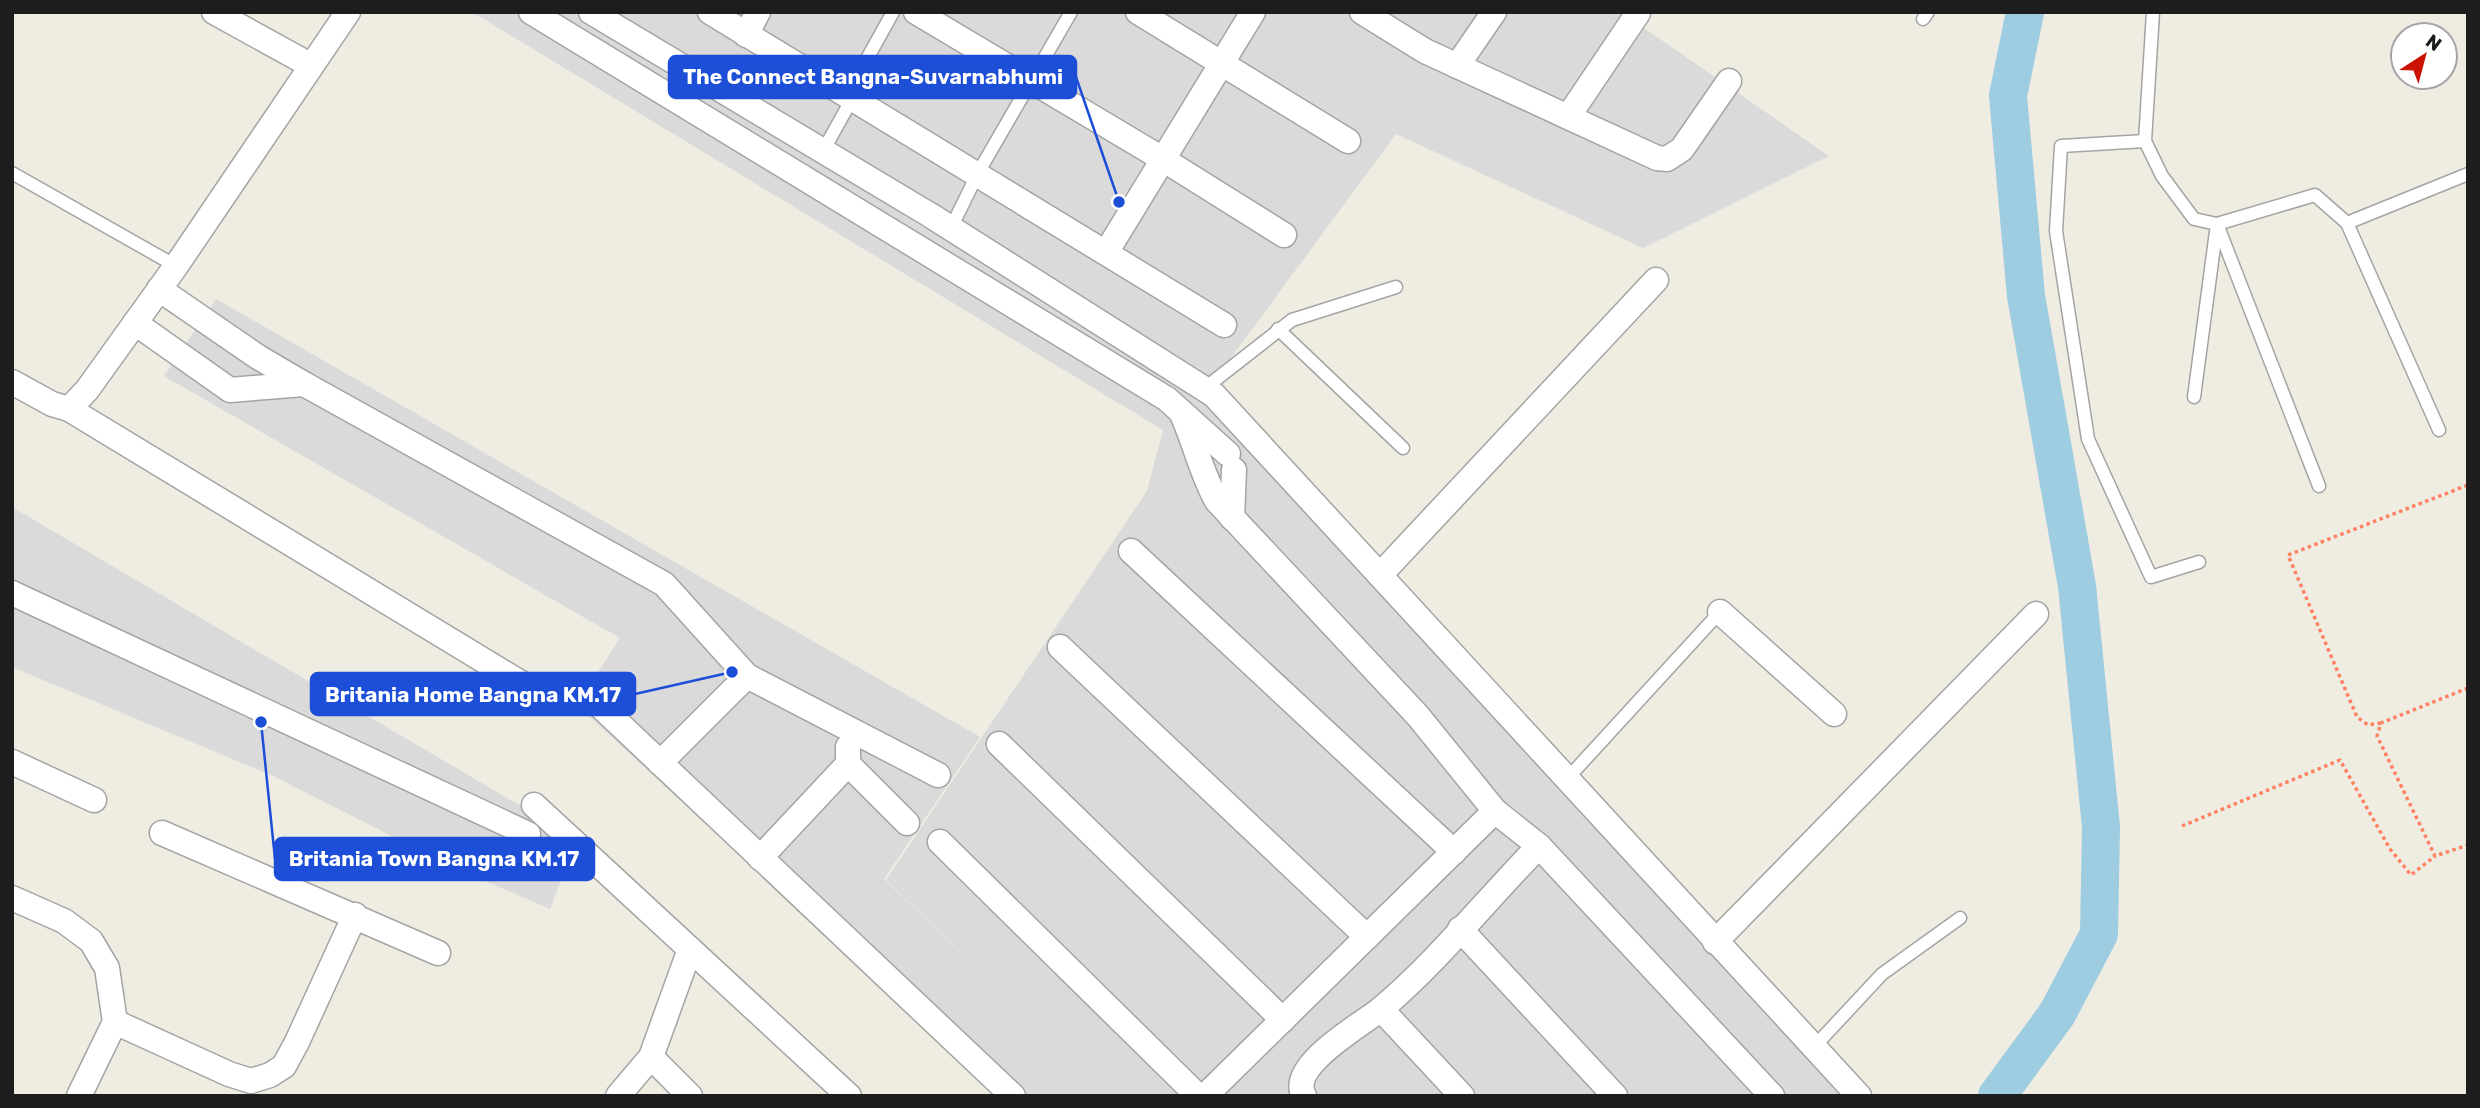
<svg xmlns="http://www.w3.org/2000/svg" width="2480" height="1108" font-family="Rubik,sans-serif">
<rect width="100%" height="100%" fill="#efece2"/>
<g fill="#dbdada">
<polygon points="472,12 573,12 1225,412 1856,1096 992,1096 995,1092 577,705 620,638 164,376 216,299 980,737 884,879 1008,998 886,880 1147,491 1163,430"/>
<polygon points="582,12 1621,12 1829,156 1643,248 1396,134 1205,393"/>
<polygon points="12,507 577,839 550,909 455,868 273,776 12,667"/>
</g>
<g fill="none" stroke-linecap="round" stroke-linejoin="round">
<polyline stroke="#9ecce1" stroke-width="38" points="1997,1096 2057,1014 2099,934 2101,827 2077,586 2026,296 2008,96 2025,12"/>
<g stroke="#a4a4a4" stroke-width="15">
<g id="lane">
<polyline points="2153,12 2145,141 2162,176 2194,219 2217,224 2194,397"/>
<polyline points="1923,19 1928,12"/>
<polyline points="847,95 893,12"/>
<polyline points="2145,141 2061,146 2056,231 2088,439 2151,577 2199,562"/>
<polyline points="823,151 852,99"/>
<polyline points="12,173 176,266"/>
<polyline points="951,228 978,173 1071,12"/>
<polyline points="1278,329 1403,448"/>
<polyline points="1205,388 1292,320 1396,287"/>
<polyline points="2439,430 2347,223 2468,174"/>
<polyline points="2319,486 2217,224 2315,195 2347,223"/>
<polyline points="1567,779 1720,612"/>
<polyline points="1814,1047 1882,974 1960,918"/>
</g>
</g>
<g stroke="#a4a4a4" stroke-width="27">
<g id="street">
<polyline points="214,12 310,65"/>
<polyline points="531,12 1167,399 1228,454"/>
<polyline points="591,12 930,215 1214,395 1859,1096"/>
<polyline points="710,12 1224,325"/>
<polyline points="916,12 1161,158 1284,235"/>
<polyline points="1138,12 1348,141"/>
<polyline points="1362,12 1425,51 1657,158 1667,159 1682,149 1729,81"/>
<polyline points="746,35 758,12"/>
<polyline points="1457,66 1494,12"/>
<polyline points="1568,117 1638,13"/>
<polyline points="1107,251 1253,12"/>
<polyline points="135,323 230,390 304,384 258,357 159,289"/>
<polyline points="12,382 52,404 69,409 539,694"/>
<polyline points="304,384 664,584 747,676 938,775"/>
<polyline points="69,409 87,390 176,266 348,12"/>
<path d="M 1181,412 C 1195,442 1201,473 1217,501 L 1418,716 L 1495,811 L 1539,846 L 1772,1096"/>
<polyline points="1232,518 1234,470"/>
<polyline points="1131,551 1454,852"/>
<polyline points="1380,575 1656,280"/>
<polyline points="12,593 528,834"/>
<polyline points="1720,612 1834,714"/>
<polyline points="1060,647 1367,937"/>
<polyline points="596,702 1013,1096"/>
<polyline points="999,744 1283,1020"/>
<polyline points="848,747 848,764 907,823"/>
<polyline points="12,762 94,800"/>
<polyline points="660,763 747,676"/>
<polyline points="534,805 849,1096"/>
<polyline points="162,833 438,953"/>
<polyline points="940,842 1198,1096"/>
<polyline points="760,858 848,764"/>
<polyline points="12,898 64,921 91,941 107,968 115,1022 79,1096"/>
<polyline points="1460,929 1615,1096"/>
<polyline points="1715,942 2036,614"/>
<polyline points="1381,1009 1462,1096"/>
<polyline points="115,1022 229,1074 251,1081 270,1075 284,1066 297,1042 355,915"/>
<polyline points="651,1057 690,1096"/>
<polyline points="618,1096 651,1057 690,949"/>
<polyline points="1205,1096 1495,811"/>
<path d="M 1304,1096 C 1287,1066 1361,1025 1381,1009 C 1439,960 1486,900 1539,846"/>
</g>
</g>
<g stroke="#ff8163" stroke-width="3.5" stroke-dasharray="3.5 3.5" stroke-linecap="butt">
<polyline points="2468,688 2381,723 2377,736 2435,856 2468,845"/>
<polyline points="2381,723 2368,725 2357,717 2288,555 2468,485"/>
<polyline points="2182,826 2340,760 2390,849 2411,875 2435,856"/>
</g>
<use href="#lane" stroke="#fff" stroke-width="12"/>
<use href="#street" stroke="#fff" stroke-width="24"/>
</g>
<path fill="none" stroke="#1d4ed8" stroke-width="2.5" d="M1119 202L1076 77M732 672L635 694M261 722L275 859"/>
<g fill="#1d4ed8" stroke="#fff" stroke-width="2.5">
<circle cx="1119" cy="202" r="7"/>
<circle cx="732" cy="672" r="7"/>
<circle cx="261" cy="722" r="7"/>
</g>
<g fill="#1d4ed8" stroke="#1d4ed8" stroke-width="2.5">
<rect x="669" y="56" width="407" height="42" rx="7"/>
<rect x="311" y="673" width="324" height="42" rx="7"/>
<rect x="275" y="838" width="319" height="42" rx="7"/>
</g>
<g font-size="21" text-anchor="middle" font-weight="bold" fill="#fff">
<text x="873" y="84">The Connect Bangna-Suvarnabhumi</text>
<text x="473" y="702">Britania Home Bangna KM.17</text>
<text x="434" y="866">Britania Town Bangna KM.17</text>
</g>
<rect width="2480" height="1108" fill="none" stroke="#1d1d1d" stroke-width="28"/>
<g transform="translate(2424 56) rotate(36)"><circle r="33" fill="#ffffff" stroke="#a5a5a5" stroke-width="2"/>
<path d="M0-5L12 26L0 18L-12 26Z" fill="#ca1300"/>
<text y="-10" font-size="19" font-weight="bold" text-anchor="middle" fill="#1d1d1d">N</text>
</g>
</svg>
